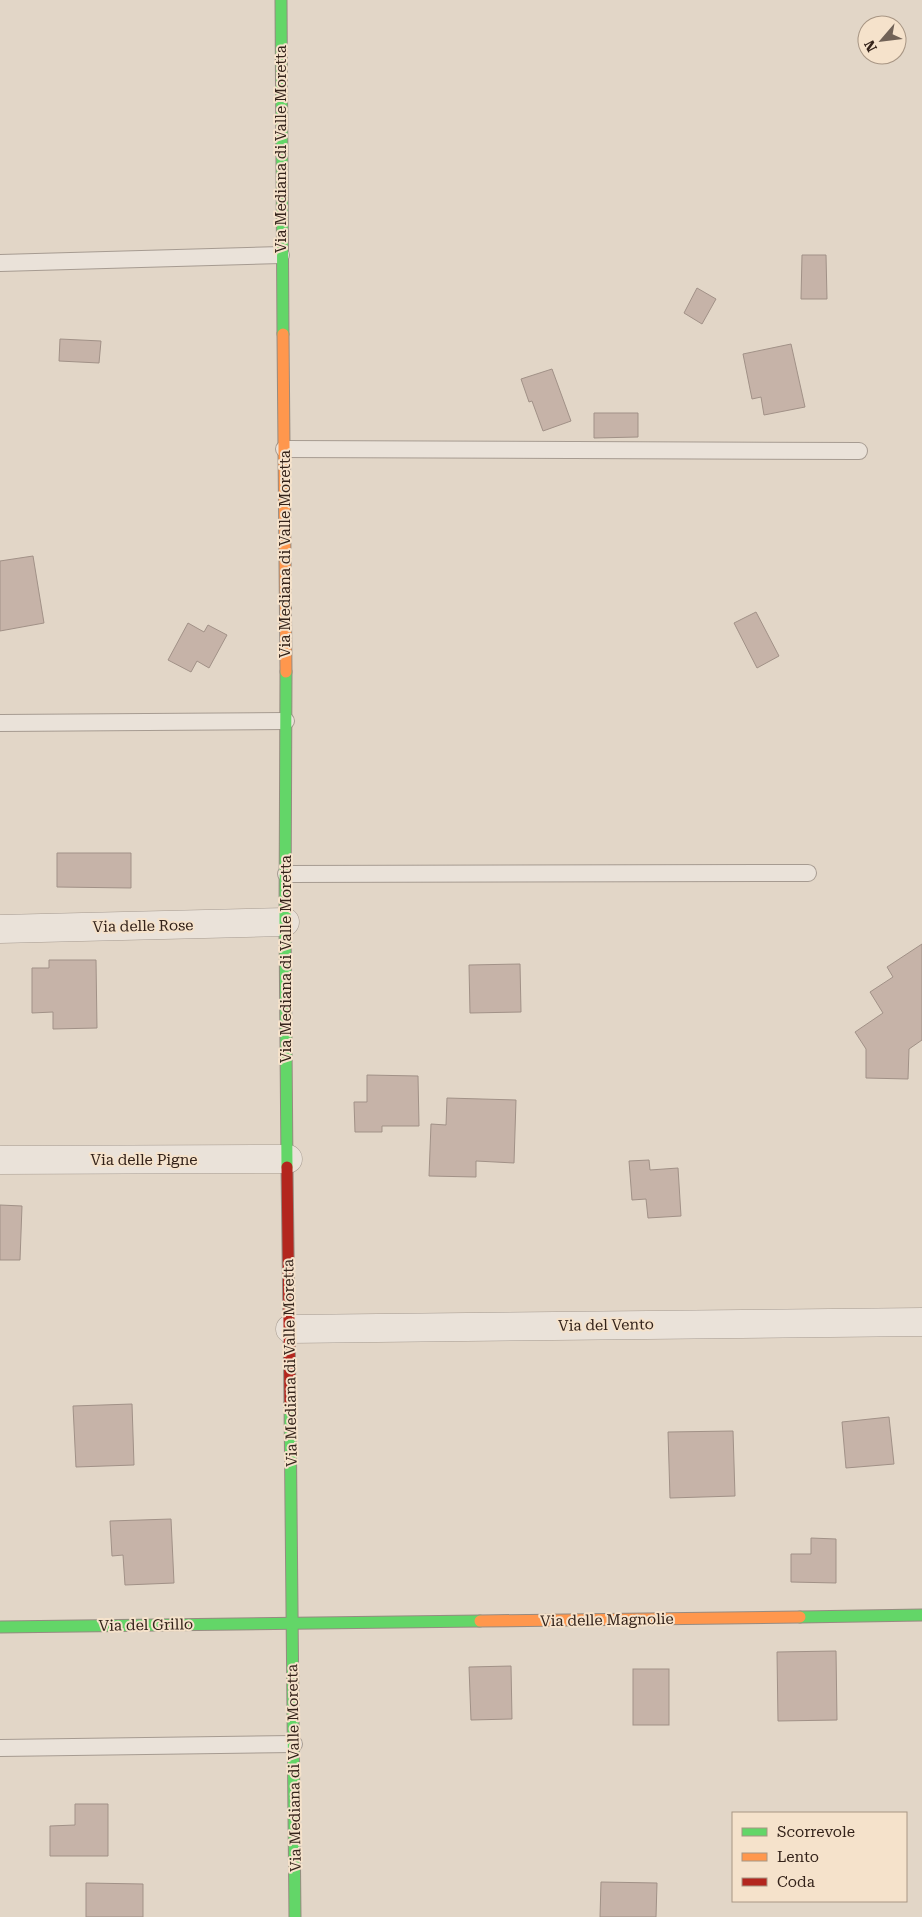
<svg xmlns="http://www.w3.org/2000/svg" width="922" height="1917" font-family="'Roboto Serif',serif">
<rect width="100%" height="100%" fill="#e2d6c7"/>
<g fill="#c6b3a8" stroke="#a19187">
<polygon points="802,255 826,255 827,299 801,299"/>
<polygon points="697,288 716,299 702,324 684,313"/>
<polygon points="60,339 101,341 99,363 59,361"/>
<polygon points="791,344 805,407 764,415 761,397 752,399 743,354"/>
<polygon points="552,369 571,421 543,431 532,401 529,402 521,379"/>
<polygon points="594,413 638,413 638,437 594,438"/>
<polygon points="33,556 44,623 0,631 0,561"/>
<polygon points="756,612 779,656 757,668 734,623"/>
<polygon points="188,623 204,632 208,625 227,635 209,668 197,661 191,672 168,660"/>
<polygon points="57,853 131,853 131,888 57,887"/>
<polygon points="922,944 922,1040 909,1049 908,1079 866,1078 866,1049 855,1032 883,1013 870,992 893,977 887,967"/>
<polygon points="49,960 96,960 97,1028 53,1029 53,1012 32,1013 32,968 49,968"/>
<polygon points="520,964 521,1012 470,1013 469,965"/>
<polygon points="367,1075 418,1076 419,1126 382,1126 382,1132 355,1132 354,1102 367,1102"/>
<polygon points="447,1098 516,1100 514,1163 476,1161 476,1177 429,1176 431,1124 446,1125"/>
<polygon points="649,1160 650,1170 678,1168 681,1216 648,1218 646,1199 632,1200 629,1161"/>
<polygon points="0,1205 22,1206 20,1260 0,1260"/>
<polygon points="132,1404 134,1465 76,1467 73,1406"/>
<polygon points="889,1417 894,1464 846,1468 842,1422"/>
<polygon points="733,1431 735,1496 670,1498 668,1432"/>
<polygon points="171,1519 174,1583 125,1585 123,1555 112,1556 110,1521"/>
<polygon points="811,1538 836,1539 836,1583 791,1582 791,1554 811,1554"/>
<polygon points="836,1651 837,1720 778,1721 777,1652"/>
<polygon points="511,1666 512,1719 471,1720 469,1667"/>
<rect x="633" y="1669" width="36" height="56"/>
<polygon points="75,1804 108,1804 108,1856 50,1856 50,1826 75,1825"/>
<polygon points="601,1882 657,1883 656,1917 600,1917"/>
<polygon points="86,1883 143,1884 143,1917 86,1917"/>
</g>
<g fill="none" stroke-linecap="round" stroke-linejoin="round">
<g stroke="#a69b91" stroke-width="18">
<g id="lane">
<polyline points="0,263 281,255"/>
<polyline points="284,449 859,451"/>
<polyline points="0,723 286,721"/>
<polyline points="286,874 808,873"/>
<polyline points="0,1748 294,1744"/>
</g>
</g>
<g stroke="#a69b91" stroke-width="29">
<g id="street">
<polyline points="0,929 285,922"/>
<polyline points="0,1160 288,1159"/>
<polyline points="290,1329 922,1322"/>
</g>
</g>
<g stroke="#968b81" stroke-width="13">
<g id="fast">
<polyline points="281,0 283,334"/>
<polyline points="286,672 285,922 287,1167"/>
<polyline points="290,1403 295,1917"/>
<polyline points="800,1617 922,1615"/>
<polyline points="0,1627 480,1621"/>
</g>
</g>
<g stroke="#968b81" stroke-width="13">
<g id="slow">
<polyline points="283,334 286,672"/>
<polyline points="480,1621 800,1617"/>
</g>
</g>
<g stroke="#968b81" stroke-width="13">
<polyline id="jam" points="287,1167 290,1403"/>
</g>
<use href="#lane" stroke="#eae2d9" stroke-width="16"/>
<use href="#street" stroke="#eae2d9" stroke-width="28"/>
<use href="#fast" stroke="#63d668" stroke-width="11"/>
<use href="#slow" stroke="#ff974d" stroke-width="11"/>
<use href="#jam" stroke="#b3261e" stroke-width="11"/>
</g>
<g text-anchor="middle" stroke-width="4" stroke-linejoin="round" paint-order="stroke">
<g font-size="15" fill="#34231a" stroke="#f5e2cb">
<text transform="translate(281 149) rotate(-90)" y="5">Via Mediana di Valle Moretta</text>
<text transform="translate(285 554) rotate(-90)" y="5">Via Mediana di Valle Moretta</text>
<text transform="translate(143 926) rotate(-1)" y="5">Via delle Rose</text>
<text transform="translate(286 959) rotate(-90)" y="5">Via Mediana di Valle Moretta</text>
<text x="144" y="1165">Via delle Pigne</text>
<text transform="translate(606 1325) rotate(-1)" y="5">Via del Vento</text>
<text transform="translate(290 1363) rotate(-91)" y="5">Via Mediana di Valle Moretta</text>
<text transform="translate(607 1620) rotate(-1)" y="5">Via delle Magnolie</text>
<text transform="translate(146 1625) rotate(-1)" y="5">Via del Grillo</text>
<text transform="translate(294 1768) rotate(-91)" y="5">Via Mediana di Valle Moretta</text>
</g>
</g>
<rect x="732" y="1812" width="175" height="90" fill="#f5e2cb" stroke="#a89684"/>
<rect x="742" y="1828" width="25" height="8" fill="#63d668" stroke="#a89684"/>
<text x="777" y="1837" font-size="15" fill="#34231a">Scorrevole</text>
<rect x="742" y="1853" width="25" height="8" fill="#ff974d" stroke="#a89684"/>
<text x="777" y="1862" font-size="15" fill="#34231a">Lento</text>
<rect x="742" y="1878" width="25" height="8" fill="#b3261e" stroke="#a89684"/>
<text x="777" y="1887" font-size="15" fill="#34231a">Coda</text>
<g transform="translate(882 40) rotate(242)"><circle r="24" fill="#f5e2cb" stroke="#a89684"/>
<path d="M0-4L9 19L0 12L-9 19Z" fill="#716257"/>
<text y="-8" font-size="14" font-weight="bold" text-anchor="middle" fill="#34231a">N</text>
</g>
</svg>
